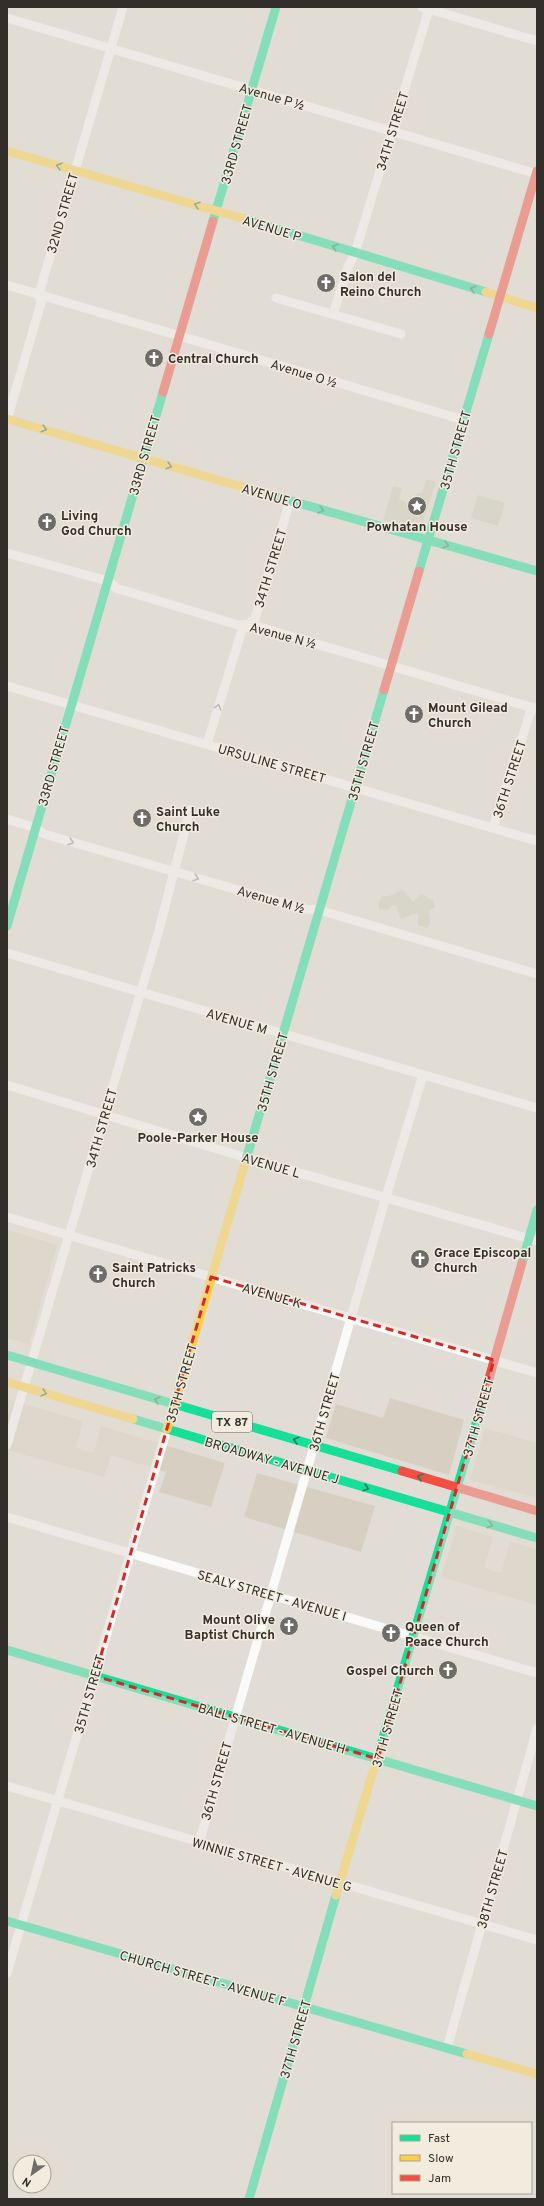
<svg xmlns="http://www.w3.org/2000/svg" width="544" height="2206" font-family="Overpass,sans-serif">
<rect width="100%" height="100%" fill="#e1ddd6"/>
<g fill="#d7d0c2">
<polygon points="7,1230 57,1245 29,1344 7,1338"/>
<polygon points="390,1398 464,1420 449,1475 326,1438 336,1404 383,1418"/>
<polygon points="7,1399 83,1421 76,1448 94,1453 101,1426 225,1463 211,1507 159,1492 166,1472 111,1455 104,1477 7,1450"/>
<polygon points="485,1428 537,1443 537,1498 470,1480"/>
<polygon points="257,1473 375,1506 361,1552 244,1517"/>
<polygon points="457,1526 493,1537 484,1568 501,1573 510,1542 537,1549 537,1605 441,1577"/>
</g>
<g fill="#cdceb9">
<polygon points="426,479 436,482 420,532 383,520 393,486 402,488 399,500 413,504 417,493 422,493"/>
<polygon points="478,495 505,503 498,526 471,518"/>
<path d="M 401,890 L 404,891 L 413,902 L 421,894 L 433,900 L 435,907 L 429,911 C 429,918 433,923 426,928 L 418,925 L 418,914 L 412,914 L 401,920 L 396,906 L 392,905 L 389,909 L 379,910 L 379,902 L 382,896 L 389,896 Z"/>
</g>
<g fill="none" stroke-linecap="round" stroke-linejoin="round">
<g stroke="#fafaf9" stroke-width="9">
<polyline points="422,7 537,41"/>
<polyline points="7,18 537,174"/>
<polyline points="7,285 464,420"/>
<polyline points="276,298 401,334"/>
<polyline points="333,314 348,267 355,253 429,9"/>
<polyline points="7,420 41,303 39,294 123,7"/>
<polyline points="7,553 108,581 116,588 238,625 249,624 537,709"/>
<polyline points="7,686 537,841"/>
<polyline points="207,744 242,630 255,619 290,501"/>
<polyline points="7,819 36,828 44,834 304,909 319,910 537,974"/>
<polyline points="493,828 532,707"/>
<polyline points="7,953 537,1108"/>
<polyline points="7,1085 247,1158 537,1241"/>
<polyline points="7,1217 537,1373"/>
<polyline points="7,1445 159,930 190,810"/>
<polyline points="7,1517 537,1673"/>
<polyline points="7,1786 537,1940"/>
<polyline points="199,1843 386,1197 423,1075"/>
<polyline points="7,1973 167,1429"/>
<polyline points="447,2048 537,1729"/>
</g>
<g stroke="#16e098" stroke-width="9">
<polyline points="245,219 486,292"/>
<polyline points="213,221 276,7"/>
<polyline points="267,494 537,571"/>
<polyline points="419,571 489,334"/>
<polyline points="7,926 163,392"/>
<polyline points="245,1163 384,690"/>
<polyline points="522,1263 537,1210"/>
<polyline points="7,1355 402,1471"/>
<polyline points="133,1419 537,1538"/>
<polyline points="7,1650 537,1806"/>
<polyline points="380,1748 482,1403"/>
<polyline points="7,1921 467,2054"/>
<polyline points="249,2199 336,1895"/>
</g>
<g stroke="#ffcf43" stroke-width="9">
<polyline points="7,151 245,219"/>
<polyline points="486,292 537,308"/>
<polyline points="7,419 267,494"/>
<polyline points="7,1382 133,1419"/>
<polyline points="167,1429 245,1163"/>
<polyline points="336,1895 380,1748"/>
<polyline points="467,2054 537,2074"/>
</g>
<g stroke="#f24e42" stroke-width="9">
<polyline points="489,334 537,171"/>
<polyline points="163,392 213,221"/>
<polyline points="384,690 419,571"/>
<polyline points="482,1403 522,1263"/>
<polyline points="402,1471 537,1511"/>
</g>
</g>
<defs><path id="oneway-chevron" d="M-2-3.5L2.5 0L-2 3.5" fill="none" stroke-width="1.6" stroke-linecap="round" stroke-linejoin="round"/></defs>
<g stroke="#257f5c">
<use href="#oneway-chevron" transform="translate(59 166) rotate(-164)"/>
<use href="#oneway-chevron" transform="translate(197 205) rotate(-164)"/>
<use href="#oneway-chevron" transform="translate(335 247) rotate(-163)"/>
<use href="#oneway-chevron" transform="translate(473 289) rotate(-163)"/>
<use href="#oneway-chevron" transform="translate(44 429) rotate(16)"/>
<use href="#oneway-chevron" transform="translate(169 466) rotate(16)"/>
<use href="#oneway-chevron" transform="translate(321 510) rotate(16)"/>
<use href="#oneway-chevron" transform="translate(446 545) rotate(16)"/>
<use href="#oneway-chevron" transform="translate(44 1393) rotate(16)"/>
<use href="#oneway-chevron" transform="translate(157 1400) rotate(-164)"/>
<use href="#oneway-chevron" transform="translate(296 1440) rotate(-164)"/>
<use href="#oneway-chevron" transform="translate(420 1477) rotate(-164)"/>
<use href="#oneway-chevron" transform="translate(366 1488) rotate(16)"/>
<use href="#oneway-chevron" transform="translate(490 1525) rotate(16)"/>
</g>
<g stroke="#969492">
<use href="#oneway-chevron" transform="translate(218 707) rotate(-73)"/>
<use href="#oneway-chevron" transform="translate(71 842) rotate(16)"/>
<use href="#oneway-chevron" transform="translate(196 878) rotate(16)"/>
</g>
<path d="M0 0H544V2206H0ZM 211,1277 L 494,1360 L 378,1759 L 95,1676 Z" fill="#e1ddd6" fill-opacity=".55" fill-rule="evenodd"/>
<path fill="none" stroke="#d62828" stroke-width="3" stroke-dasharray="8 5" stroke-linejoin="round" d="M 211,1277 L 494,1360 L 378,1759 L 95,1676 Z"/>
<defs>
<g id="church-disc" transform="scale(1)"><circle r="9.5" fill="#6f6c67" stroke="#f2ecdf"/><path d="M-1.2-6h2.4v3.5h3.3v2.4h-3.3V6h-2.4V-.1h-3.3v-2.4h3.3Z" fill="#fff"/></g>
<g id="sight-disc" transform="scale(1)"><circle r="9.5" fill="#6f6c67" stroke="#f2ecdf"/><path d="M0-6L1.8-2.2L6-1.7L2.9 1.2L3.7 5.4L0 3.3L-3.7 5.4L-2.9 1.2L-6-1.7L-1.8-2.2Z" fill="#fff"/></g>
</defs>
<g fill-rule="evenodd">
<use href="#church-disc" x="326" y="283"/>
<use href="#church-disc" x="154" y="358"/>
<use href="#sight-disc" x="417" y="506"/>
<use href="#church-disc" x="47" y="522"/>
<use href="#church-disc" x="414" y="714"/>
<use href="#church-disc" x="142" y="818"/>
<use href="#sight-disc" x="198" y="1117"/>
<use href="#church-disc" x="420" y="1259"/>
<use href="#church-disc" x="98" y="1274"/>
<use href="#church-disc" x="289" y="1626"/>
<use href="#church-disc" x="391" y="1633"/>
<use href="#church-disc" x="448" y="1670"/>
</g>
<g text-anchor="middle" stroke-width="3" stroke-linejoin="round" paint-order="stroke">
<rect fill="#f2ecdf" stroke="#6c6861" stroke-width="1" x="212" y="1412" width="40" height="20" rx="3"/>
<g font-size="12" font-weight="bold" fill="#322f2b">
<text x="232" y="1426">TX 87</text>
</g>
<g font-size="13" fill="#322f2b" stroke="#f2ecdf">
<text transform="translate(272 96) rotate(16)" y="5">Avenue P ½</text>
<text transform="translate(392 131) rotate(-73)" y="5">34TH STREET</text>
<text transform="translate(236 144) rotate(-74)" y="5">33RD STREET</text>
<text transform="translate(62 213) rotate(-74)" y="5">32ND STREET</text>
<text transform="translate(272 228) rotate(17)" y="5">AVENUE P</text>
<text transform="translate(304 373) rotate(17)" y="5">Avenue O ½</text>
<text transform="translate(455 450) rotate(-74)" y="5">35TH STREET</text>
<text transform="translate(144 455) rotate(-74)" y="5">33RD STREET</text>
<text transform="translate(272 496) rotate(16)" y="5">AVENUE O</text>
<text transform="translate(270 568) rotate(-73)" y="5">34TH STREET</text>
<text transform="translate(283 635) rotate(15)" y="5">Avenue N ½</text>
<text transform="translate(363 761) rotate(-74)" y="5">35TH STREET</text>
<text transform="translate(272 763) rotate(16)" y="5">URSULINE STREET</text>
<text transform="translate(53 766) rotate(-74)" y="5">33RD STREET</text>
<text transform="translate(509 779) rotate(-72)" y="5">36TH STREET</text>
<text transform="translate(271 899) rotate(16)" y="5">Avenue M ½</text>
<text transform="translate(237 1021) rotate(16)" y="5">AVENUE M</text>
<text transform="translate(272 1072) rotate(-74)" y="5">35TH STREET</text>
<text transform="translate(101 1128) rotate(-74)" y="5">34TH STREET</text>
<text transform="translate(271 1165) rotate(16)" y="5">AVENUE L</text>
<text transform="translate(272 1295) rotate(16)" y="5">AVENUE K</text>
<text transform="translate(181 1383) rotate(-74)" y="5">35TH STREET</text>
<text transform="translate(324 1412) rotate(-74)" y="5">36TH STREET</text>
<text transform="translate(478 1417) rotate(-74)" y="5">37TH STREET</text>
<text transform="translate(272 1460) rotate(16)" y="5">BROADWAY - AVENUE J</text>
<text transform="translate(272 1595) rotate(16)" y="5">SEALY STREET - AVENUE I</text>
<text transform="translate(89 1694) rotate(-74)" y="5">35TH STREET</text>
<text transform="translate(272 1728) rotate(16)" y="5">BALL STREET - AVENUE H</text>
<text transform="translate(387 1728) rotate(-74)" y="5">37TH STREET</text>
<text transform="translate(216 1781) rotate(-74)" y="5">36TH STREET</text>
<text transform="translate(272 1864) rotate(16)" y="5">WINNIE STREET - AVENUE G</text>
<text transform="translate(492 1889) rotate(-74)" y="5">38TH STREET</text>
<text transform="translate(203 1978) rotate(16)" y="5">CHURCH STREET - AVENUE F</text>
<text transform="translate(295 2039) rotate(-74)" y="5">37TH STREET</text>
</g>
<g font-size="13" font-weight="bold" fill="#322f2b" stroke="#f2ecdf" text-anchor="start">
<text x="340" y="281">Salon del<tspan x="340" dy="15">Reino Church</tspan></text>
<text x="168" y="363">Central Church</text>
<text x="61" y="520">Living<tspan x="61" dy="15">God Church</tspan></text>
<text x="417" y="531" text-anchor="middle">Powhatan House</text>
<text x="428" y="712">Mount Gilead<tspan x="428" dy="15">Church</tspan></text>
<text x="156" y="816">Saint Luke<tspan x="156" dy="15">Church</tspan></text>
<text x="198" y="1142" text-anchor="middle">Poole-Parker House</text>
<text x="434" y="1257">Grace Episcopal<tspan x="434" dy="15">Church</tspan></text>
<text x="112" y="1272">Saint Patricks<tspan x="112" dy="15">Church</tspan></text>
<text x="275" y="1624" text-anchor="end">Mount Olive<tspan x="275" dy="15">Baptist Church</tspan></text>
<text x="405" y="1631">Queen of<tspan x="405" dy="15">Peace Church</tspan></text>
<text x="434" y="1675" text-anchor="end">Gospel Church</text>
</g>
</g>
<rect width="544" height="2206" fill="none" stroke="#322f2b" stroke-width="16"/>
<rect x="392" y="2122" width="140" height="72" fill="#f2ecdf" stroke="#a5a097"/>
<rect x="400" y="2135" width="20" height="6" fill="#16e098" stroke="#a5a097"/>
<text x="428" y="2142" font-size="12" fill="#322f2b">Fast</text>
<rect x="400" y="2155" width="20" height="6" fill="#ffcf43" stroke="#a5a097"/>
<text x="428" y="2162" font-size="12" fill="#322f2b">Slow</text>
<rect x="400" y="2175" width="20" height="6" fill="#f24e42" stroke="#a5a097"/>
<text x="428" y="2182" font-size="12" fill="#322f2b">Jam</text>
<g transform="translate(32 2174) rotate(213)"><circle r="19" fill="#f2ecdf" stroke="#a5a097"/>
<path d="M0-3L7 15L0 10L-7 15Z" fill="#6f6c67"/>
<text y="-6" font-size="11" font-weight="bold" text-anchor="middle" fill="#322f2b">N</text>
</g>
</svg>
